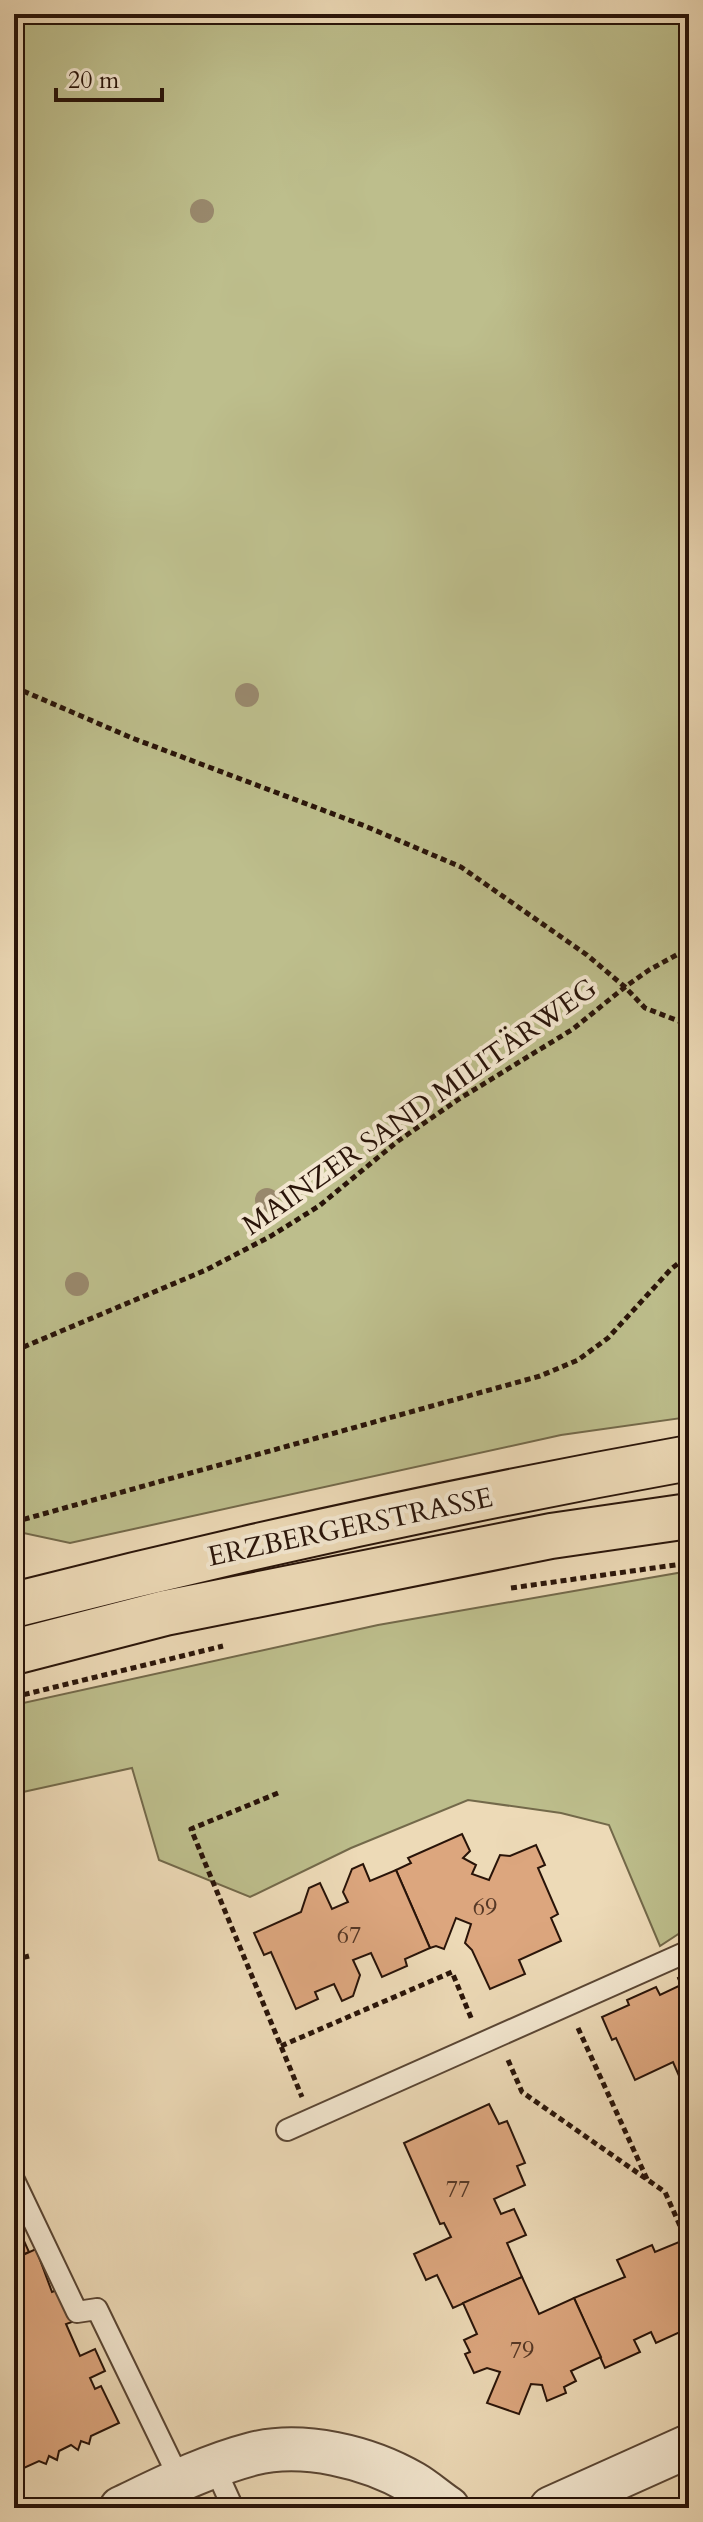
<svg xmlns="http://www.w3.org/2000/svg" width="703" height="2522" font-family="Cardo,serif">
<rect width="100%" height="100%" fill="#eddab7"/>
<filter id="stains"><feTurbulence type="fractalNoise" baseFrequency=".0025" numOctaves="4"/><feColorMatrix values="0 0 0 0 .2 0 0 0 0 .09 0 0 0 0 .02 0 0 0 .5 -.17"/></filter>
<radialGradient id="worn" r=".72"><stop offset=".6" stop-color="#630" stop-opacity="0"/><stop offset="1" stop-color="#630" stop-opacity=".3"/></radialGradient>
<g fill="#bdbe8c" stroke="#73694a" stroke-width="2">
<polygon points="14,14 689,14 689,1417 561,1435 70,1543 14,1531"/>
<polygon points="689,1571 689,1758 686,1760 689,1768 689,1927 660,1946 609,1825 561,1813 468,1800 351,1848 250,1897 159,1860 132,1768 14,1794 14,1705 378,1625"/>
</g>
<g fill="#dca67e" stroke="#291409" stroke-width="2">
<polygon points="462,1834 470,1851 463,1858 476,1865 472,1874 489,1880 500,1855 510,1856 536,1845 545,1865 538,1868 558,1914 551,1918 561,1941 519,1960 525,1974 490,1989 472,1950 465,1943 471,1924 456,1918 444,1949 436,1946 430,1948 396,1870 411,1863 408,1858"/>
<polygon points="363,1864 370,1881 396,1870 430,1948 405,1959 407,1966 382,1977 371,1953 353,1960 360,1975 353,1996 342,2001 334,1984 315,1992 318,1999 296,2009 271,1952 264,1955 254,1933 301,1912 309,1888 320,1883 332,1909 348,1902 343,1892 352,1869"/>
<polygon points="689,1973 689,2073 680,2078 673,2062 635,2080 616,2038 612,2040 602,2017 629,2005 627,2000 656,1987 660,1995 681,1985 678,1978"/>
<polygon points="489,2104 499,2124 507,2121 525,2163 517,2166 525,2185 494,2199 501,2214 514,2209 526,2235 507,2243 522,2277 453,2308 437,2275 426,2280 414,2254 451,2237 444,2223 440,2224 404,2143"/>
<polygon points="14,2219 29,2252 14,2259"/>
<polygon points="679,2242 689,2264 689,2319 687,2320 689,2328 656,2343 651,2332 634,2340 640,2352 605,2368 574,2298 625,2277 617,2260 652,2245 655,2252"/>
<polygon points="36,2249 52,2292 57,2290 72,2322 66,2324 80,2356 95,2349 105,2371 90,2378 95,2389 101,2386 119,2423 91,2436 89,2444 81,2441 78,2450 71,2445 59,2451 57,2460 49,2456 46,2464 39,2461 15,2472 14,2259"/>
<polygon points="522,2277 539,2314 574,2298 601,2357 571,2371 576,2381 564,2387 566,2393 547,2401 542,2385 531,2384 519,2414 487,2403 500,2372 487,2368 474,2373 465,2354 470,2352 464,2340 477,2334 463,2303"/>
</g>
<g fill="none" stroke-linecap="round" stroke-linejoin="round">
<g stroke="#5a4634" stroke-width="24">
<g id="service">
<polyline points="287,2130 689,1951"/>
<polyline points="14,2180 77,2312 97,2309 180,2480"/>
<polyline points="214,2466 233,2508"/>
</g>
</g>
<g stroke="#5a4634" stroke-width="46">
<g id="minor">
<path d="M 121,2508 C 163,2488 206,2466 252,2454 C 303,2441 368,2457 413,2483 C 425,2490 436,2500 448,2508"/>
<polyline points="551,2508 689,2446"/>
</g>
</g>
<g stroke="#291409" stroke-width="48">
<g id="primary">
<path d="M 14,1605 C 237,1548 462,1499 689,1458"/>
<polyline points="14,1652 165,1613 551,1536 689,1516"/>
</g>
</g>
<g stroke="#291409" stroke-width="5" stroke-dasharray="6 4" stroke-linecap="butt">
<polyline points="14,687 132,738 365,826 461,867 587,955 625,987 645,1008 689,1025"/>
<polyline points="14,1351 206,1270 271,1236 319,1206 398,1141 459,1099 573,1029 625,987 649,970 689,948"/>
<polyline points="14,1522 540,1376 578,1360 608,1338 671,1269 689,1255"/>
<polyline points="511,1588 689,1563"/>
<polyline points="14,1697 223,1646"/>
<polyline points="278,1793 191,1829 302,2097"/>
<polyline points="14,1960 29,1956"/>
<polyline points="578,2028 647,2179"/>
<polyline points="281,2046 452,1972 472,2020"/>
<polyline points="508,2060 522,2092 665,2192 689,2246"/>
</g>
<use href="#service" stroke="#f3e7d0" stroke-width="20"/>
<use href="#minor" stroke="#f3e7d0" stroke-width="42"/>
<use href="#primary" stroke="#eddab7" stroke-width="44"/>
</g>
<g fill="#99896d">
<circle cx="202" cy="211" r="12"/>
<circle cx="247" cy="695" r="12"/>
<circle cx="267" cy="1200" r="12"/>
<circle cx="77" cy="1284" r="12"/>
</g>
<g text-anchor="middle" stroke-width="8" stroke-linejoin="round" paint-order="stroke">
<g font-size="24" fill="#563826">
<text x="485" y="1915">69</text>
<text x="349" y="1943">67</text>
<text x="458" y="2197">77</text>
<text x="522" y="2358">79</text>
</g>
<g font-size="28" fill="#291409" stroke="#f3e7d0">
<text transform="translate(419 1106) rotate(-35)" y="10">MAINZER SAND MILITÄRWEG</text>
<text transform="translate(350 1526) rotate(-12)" y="10">ERZBERGERSTRASSE</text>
</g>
</g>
<rect width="703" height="2522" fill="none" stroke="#eddab7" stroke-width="48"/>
<rect x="16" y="16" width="671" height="2490" fill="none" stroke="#291409" stroke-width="4"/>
<rect x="24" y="24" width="655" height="2474" fill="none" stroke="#291409" stroke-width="2"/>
<path d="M56 88v12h106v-12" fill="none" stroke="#291409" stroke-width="4"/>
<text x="68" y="88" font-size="24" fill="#291409" stroke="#f3e7d0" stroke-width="6" paint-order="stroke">20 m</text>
<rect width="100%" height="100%" filter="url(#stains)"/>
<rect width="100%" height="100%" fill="url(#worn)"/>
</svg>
